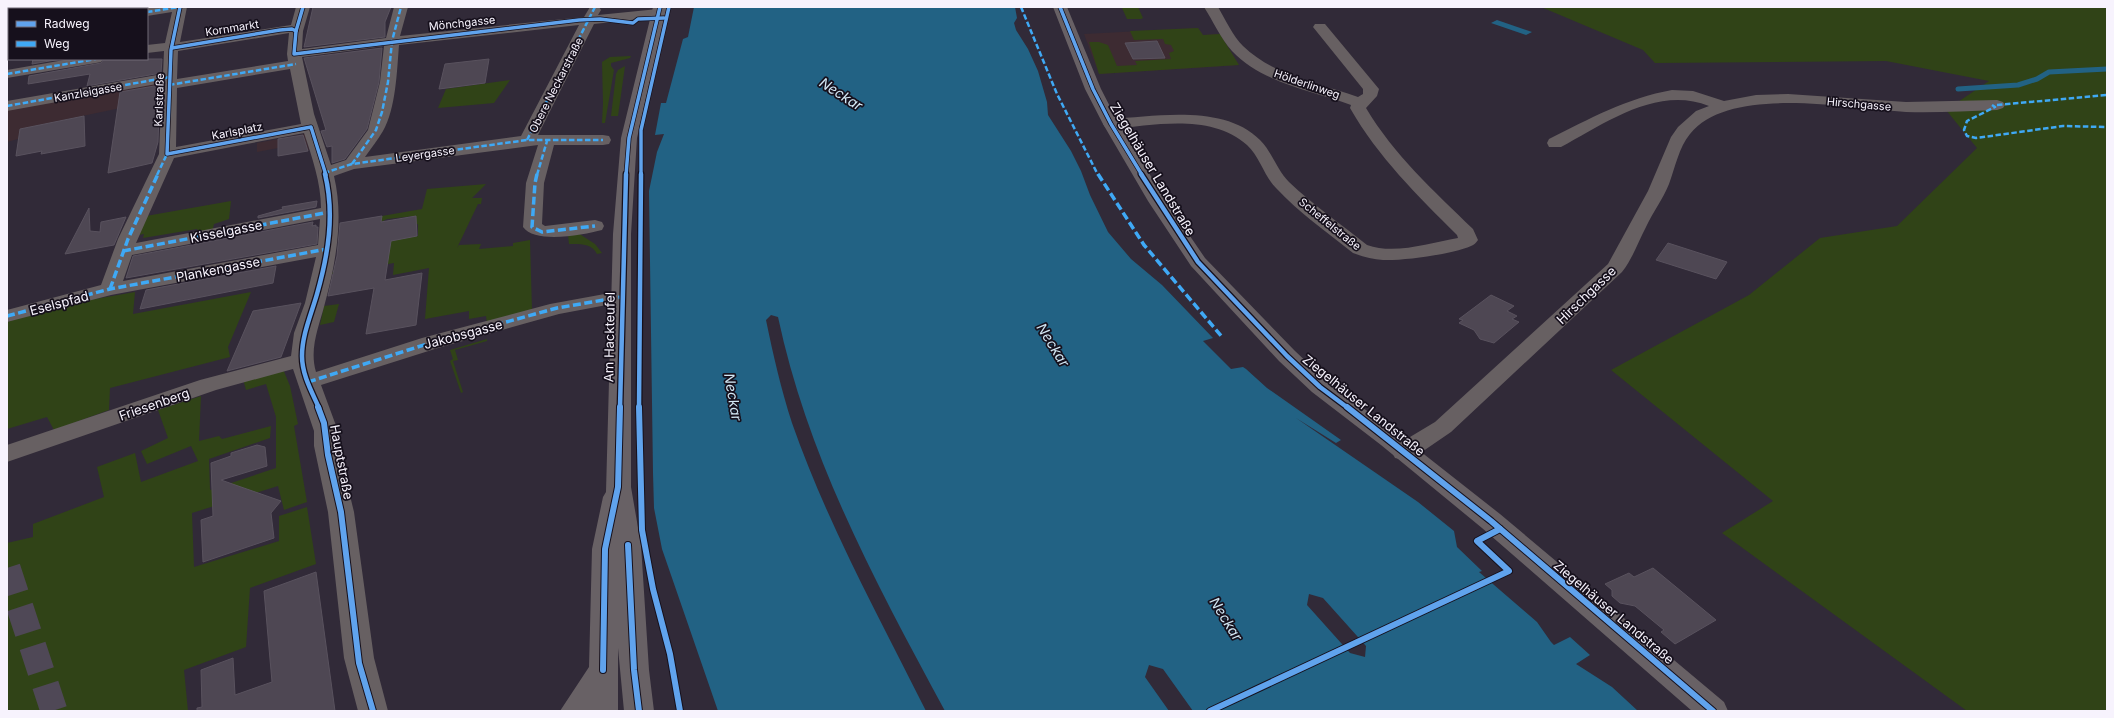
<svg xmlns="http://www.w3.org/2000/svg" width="2114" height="718" font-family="Inter,sans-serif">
<rect width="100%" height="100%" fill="#312a38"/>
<g fill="#3d2b32">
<polygon points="1198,28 1203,35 1220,34 1239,65 1099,74 1084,34"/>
<polygon points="160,80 159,100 20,129 18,139 7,142 7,108"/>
<polygon points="305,134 309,150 278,156 278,148 257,152 257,143"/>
</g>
<g fill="#304317">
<polygon points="1138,7 1143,18 1141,19 1127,19 1122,8"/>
<polygon points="1541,7 2107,7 2107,711 1967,711 1722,533 1773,501 1611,370 1749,295 1820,238 1897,226 1977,148 1946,110 1989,81 1886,61 1655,63 1643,50"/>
<polygon points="1198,28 1203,35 1220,34 1239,65 1099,74 1089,42 1099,42 1108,45 1117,66 1137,65 1135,61 1171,59 1169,53 1174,51 1171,45 1165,44 1163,39 1134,40 1130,31"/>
<polygon points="631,56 630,58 611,63 611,66 614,70 605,123 602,123 603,103 602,62 610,57"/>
<polygon points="625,66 618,116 611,116 616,74 618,70"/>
<polygon points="510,80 494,103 438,108 446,89"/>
<polygon points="486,184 472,198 482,198 481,204 478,204 457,248 459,245 481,244 479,249 513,246 513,243 530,240 532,310 487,323 486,316 469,319 469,311 425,319 429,268 393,275 394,263 332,274 343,247 418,236 418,224 413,225 415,216 387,219 381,222 382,216 422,209 427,189"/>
<polygon points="231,201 229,219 214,224 212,232 201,235 197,229 143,238 144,234 138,235 146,216"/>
<path d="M 578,233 L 595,244 L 602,253 L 597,254 C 592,243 579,244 569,244 L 568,235 Z"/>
<polygon points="135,292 133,314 251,292 228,347 230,357 110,388 109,410 54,430 47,417 7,429 7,322 67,304"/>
<polygon points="339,304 334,322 320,325 324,306"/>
<polygon points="487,339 487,341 455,350 458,360 453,361 463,392 461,393 450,361 453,359 450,350"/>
<polygon points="283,369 290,386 298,424 294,426 307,502 284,510 278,486 192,513 194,567 279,541 279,516 307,507 316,564 250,588 246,647 184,670 188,711 7,711 7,543 33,537 33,524 104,497 97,467 135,453 141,482 198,461 191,446 147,464 141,451 168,438 158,410 201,396 199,441 219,436 222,439 271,426 270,438 209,459 210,490 276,468 276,417 266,384 246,390 243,379"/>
</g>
<g fill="#226284" fill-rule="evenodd">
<path d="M 694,7 L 1015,7 L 1017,18 L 1014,23 L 1016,30 L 1028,49 L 1038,71 L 1047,102 L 1048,115 L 1071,151 L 1081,171 L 1090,195 L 1108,232 L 1131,259 L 1162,285 L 1213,338 L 1203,341 L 1231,369 L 1243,367 L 1246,369 L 1267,388 L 1341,440 L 1336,443 L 1296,418 L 1418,502 L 1454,531 L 1457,547 L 1482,571 L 1479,572 L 1537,622 L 1551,642 L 1554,645 L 1570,637 L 1590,655 L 1576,664 L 1612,687 L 1638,711 L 1193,711 L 1163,669 L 1149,665 L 1145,677 L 1169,711 L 945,711 C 877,585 808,459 778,317 L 771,315 L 766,320 C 773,354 781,389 792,423 C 827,523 879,617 926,711 L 718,711 L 662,549 L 654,508 L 653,473 L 649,191 L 657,152 L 664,134 L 655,135 L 661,103 L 666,103 L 683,39 L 688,37 ZM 1309,594 L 1323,598 L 1366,646 L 1365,657 L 1350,653 L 1307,605 Z"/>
<polygon points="1497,20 1532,32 1526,35 1491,23"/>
</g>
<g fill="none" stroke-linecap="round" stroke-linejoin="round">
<polyline stroke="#226284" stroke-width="5" points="1958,89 2018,85 2037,79 2049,72 2107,69"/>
</g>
<g fill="#4e4753" stroke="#59525e">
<polygon points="313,7 391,7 385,22 385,37 304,47"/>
<polygon points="1157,41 1165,58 1133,59 1125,43"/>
<polygon points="382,48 379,82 367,129 345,159 332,163 332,146 327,147 321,131 326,130 304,58"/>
<polygon points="33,59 61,59 32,64"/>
<polygon points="104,59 162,59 161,73 87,86 90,74 28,84 29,76 101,63"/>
<polygon points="489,59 485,83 439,89 445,64"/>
<polygon points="160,85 158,142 152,163 108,173 120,92"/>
<polygon points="84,116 85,146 41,154 42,151 16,156 20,129"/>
<polygon points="303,135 308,151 278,156 278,139"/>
<polygon points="317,201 316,207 258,218 258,216 283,209 282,207"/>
<polygon points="89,208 90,231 100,232 101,222 126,217 114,245 65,254"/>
<polygon points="382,216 381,222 416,216 417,236 391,241 385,280 422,273 416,325 366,334 374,288 328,296 337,256 340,223"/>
<polygon points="313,222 312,226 316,225 316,227 318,227 317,244 126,278 133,256"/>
<polygon points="1668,243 1727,262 1716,279 1656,260"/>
<polygon points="276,266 273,283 140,309 146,290"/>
<polygon points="1491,295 1514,306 1507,311 1517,316 1512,319 1519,322 1494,343 1480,339 1474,330 1459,323 1463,320 1459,319"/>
<polygon points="301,303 281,357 227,371 253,311"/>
<polygon points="257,445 265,447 267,466 221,480 281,501 271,513 274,538 203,562 201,520 213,516 211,463 231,456 231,453"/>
<polygon points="1653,568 1716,620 1675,644 1661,632 1664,630 1635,606 1620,603 1612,596 1612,590 1605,584 1629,573 1634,577"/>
<polygon points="316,572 335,711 197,711 197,708 202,707 201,670 233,658 235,695 272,682 264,591"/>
</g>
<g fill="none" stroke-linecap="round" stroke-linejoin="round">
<polyline stroke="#4f4856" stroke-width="27" stroke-dasharray="27 14" stroke-linecap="butt" points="7,568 54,711"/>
<g fill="#676062" fill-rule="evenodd">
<rect x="76" y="7" width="14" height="2"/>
<path d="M 153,7 L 187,7 L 180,42 L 291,25 L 296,7 L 310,7 L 303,31 L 302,49 L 386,38 L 394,7 L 408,7 L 400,36 L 584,17 L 590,7 L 599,7 L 601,10 L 598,15 L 658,9 L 665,13 L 658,17 L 594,24 L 538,135 L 603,135 L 609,136 L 611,140 L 609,144 L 603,145 L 554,145 L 544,183 L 542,224 L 545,226 L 595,220 L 602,222 L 604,226 L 602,230 C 583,235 535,244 523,227 L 526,183 L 538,145 L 354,169 L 334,176 C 344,218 336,262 325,303 C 319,327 309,348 316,372 L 422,338 L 550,304 L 621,291 L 628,293 L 631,297 L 628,301 L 559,314 L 438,348 L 321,385 L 338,431 L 338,446 L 354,512 L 374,658 L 388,711 L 358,711 L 344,658 L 328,512 L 314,446 L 314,431 L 293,369 L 216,390 L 7,462 L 7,445 L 200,380 L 291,356 L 294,333 L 305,303 L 316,257 L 111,295 L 7,322 L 7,310 L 101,285 L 118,239 L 159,154 L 162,83 L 7,111 L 7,101 L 163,74 L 164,51 L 147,53 L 147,45 L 165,43 L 172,12 L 147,16 L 147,9 L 143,9 ZM 579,25 L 521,136 L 365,157 C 371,148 378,140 383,131 C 396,109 397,70 399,45 ZM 289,33 L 287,54 L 288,61 L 177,79 L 178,51 ZM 384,46 L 380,82 L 368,130 L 346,160 L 331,165 L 314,114 L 302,57 ZM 290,69 L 301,124 L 176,147 L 177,88 ZM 304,133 C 312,157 321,183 321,208 L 136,243 L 174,158 ZM 320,219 L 318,245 L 123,281 L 132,255 Z"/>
<path d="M 1204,7 L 1218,7 C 1225,19 1233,36 1243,46 C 1274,76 1319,83 1358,97 L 1363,94 L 1363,89 L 1313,27 L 1315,24 L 1325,24 L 1379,89 L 1377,96 L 1366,108 C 1394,155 1434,191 1473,229 L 1478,240 C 1476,243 1474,245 1471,246 C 1453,254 1403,261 1383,260 C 1373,259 1363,257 1353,253 C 1327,232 1299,213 1276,188 C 1264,176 1260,157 1247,145 C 1211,113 1155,125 1111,129 L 1105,127 L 1103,124 L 1105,121 L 1111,119 C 1156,116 1225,104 1260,140 C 1272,152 1277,170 1289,182 C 1313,205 1341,224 1367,245 C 1395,255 1429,243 1458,238 L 1457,235 C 1417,195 1378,157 1350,108 L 1351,105 C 1311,90 1262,83 1232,51 C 1221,39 1213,21 1204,7 Z"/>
<rect x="7" y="13" width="2" height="8"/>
<polygon points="70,59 103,59 101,62 96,63 7,78 7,70"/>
<path d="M 1672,90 L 1693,91 L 1724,101 L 1756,95 L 1788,94 L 1906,102 L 1997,100 L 2003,102 L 2005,105 L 2003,108 L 1997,110 C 1967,111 1936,113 1906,112 C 1849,109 1730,84 1690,134 C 1679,147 1675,168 1669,184 C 1663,199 1653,212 1646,227 C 1638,242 1633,258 1622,272 L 1451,432 L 1413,458 L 1404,460 L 1395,458 L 1392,452 L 1395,446 L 1435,422 L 1608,264 L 1648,191 L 1671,137 L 1678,127 L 1696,111 L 1709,106 C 1658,85 1605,123 1561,147 L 1549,147 L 1547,143 L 1549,139 C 1589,119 1627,98 1672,90 Z"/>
</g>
<g fill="#686165" fill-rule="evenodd">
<polygon points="653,7 667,7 637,138 631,234 631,487 641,545 649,670 654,711 624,711 618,648 618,711 560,711 589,667 592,549 603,497 606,492 613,234 621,138"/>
<polygon points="1053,7 1067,7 1101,89 1119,124 1166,201 1205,258 1295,351 1328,382 1397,433 1500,514 1724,702 1728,711 1692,711 1482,528 1381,445 1312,392 1279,361 1191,266 1148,201 1103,124 1085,89"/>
</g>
<g stroke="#3fa9f5" stroke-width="2.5" stroke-dasharray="5.5 2.5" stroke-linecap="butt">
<polyline points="1021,7 1057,94 1098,175"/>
<polyline points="147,12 179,7"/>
<polyline points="7,74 96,59"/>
<polyline points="169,85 296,64"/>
<polyline points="1992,105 1995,107 1967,121 1964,130 1967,136 1976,138 2063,126 2107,127"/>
<polyline points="1997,105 2107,95"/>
<polyline points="7,106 170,77"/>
<polyline points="527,140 595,7"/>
<polyline points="352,164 376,130 382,112 388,82 392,41 401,7"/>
<polyline points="324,173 352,164 527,140 603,140"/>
<polyline points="157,175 167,154"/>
<polyline points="537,175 547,141"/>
</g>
<g stroke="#3fa9f5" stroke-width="3.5" stroke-dasharray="8 3.5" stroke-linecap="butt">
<polyline points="537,174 535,183 532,227 542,232 595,226"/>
<polyline points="1098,174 1144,245 1223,338"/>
<polyline points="123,251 330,212"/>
<polyline points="110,289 128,239 158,174"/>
<polyline points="7,316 110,289 327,249"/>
<polyline points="308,382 430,343 557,308 621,297"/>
</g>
<g stroke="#16101c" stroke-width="5">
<g id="cycleway-far2">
<polyline points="180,7 171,50 167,154 311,127 326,175"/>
<polyline points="303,7 296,31 294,54 579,20 600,19 633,23 638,19 664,18"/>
<polyline points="1060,7 1093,89 1111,124 1142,175"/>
<polyline points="172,48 280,30 292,29 296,31"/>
<polyline points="626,175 629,138 660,7"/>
<polyline points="641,175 641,130 669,7"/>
</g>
</g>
<g stroke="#16101c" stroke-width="7">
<g id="cycleway-far1">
<polyline points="1141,174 1198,262 1287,356 1320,387 1348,408"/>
<path d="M 319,408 C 312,392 302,375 302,356 C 302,335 311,315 317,294 C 328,255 335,215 325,174"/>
<polyline points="620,408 626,174"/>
<polyline points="639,408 641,174"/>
</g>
</g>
<g stroke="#16101c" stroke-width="8">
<g id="cycleway">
<polyline points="318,407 324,423 328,455 341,512 359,663 373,711"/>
<polyline points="639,407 642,530 653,589 670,654 680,711"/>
<polyline points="1347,407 1491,521 1713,711"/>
<polyline points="628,545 634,670 639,711"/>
<polyline points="603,670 605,549 618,487 620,407"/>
<polyline points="1210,711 1509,571 1477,541 1500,529"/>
</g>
</g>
<use href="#cycleway-far2" stroke="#60a3ed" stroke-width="3.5"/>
<use href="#cycleway-far1" stroke="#60a3ed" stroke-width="4.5"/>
<use href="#cycleway" stroke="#60a3ed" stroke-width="6"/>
</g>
<g text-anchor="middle" stroke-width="3.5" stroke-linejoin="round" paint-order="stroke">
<g font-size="11" fill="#f7f3fd" stroke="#16101c">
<text transform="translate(462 23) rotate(-6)" y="4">Mönchgasse</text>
<text transform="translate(232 28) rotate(-9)" y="4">Kornmarkt</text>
<text transform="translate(1307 84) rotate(19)" y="4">Hölderlinweg</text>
<text transform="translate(556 85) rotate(-63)" y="4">Obere Neckarstraße</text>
<text transform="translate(88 92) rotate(-10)" y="4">Kanzleigasse</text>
<text transform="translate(159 100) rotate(-88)" y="4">Karlstraße</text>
<text transform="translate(1859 104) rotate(5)" y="4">Hirschgasse</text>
<text transform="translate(237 131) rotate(-11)" y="4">Karlsplatz</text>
<text transform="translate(425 154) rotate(-8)" y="4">Leyergasse</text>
<text transform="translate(1330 224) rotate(39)" y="4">Scheffelstraße</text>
</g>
<g font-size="13" fill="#f7f3fd" stroke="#16101c">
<text transform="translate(1153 169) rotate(59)" y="5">Ziegelhäuser Landstraße</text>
<text transform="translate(226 231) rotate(-11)" y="5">Kisselgasse</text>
<text transform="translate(218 269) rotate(-11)" y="5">Plankengasse</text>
<text transform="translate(1586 295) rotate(-44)" y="5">Hirschgasse</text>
<text transform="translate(59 303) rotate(-15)" y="5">Eselspfad</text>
<text transform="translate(463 334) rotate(-15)" y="5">Jakobsgasse</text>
<text transform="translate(609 337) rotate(-89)" y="5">Am Hackteufel</text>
<text transform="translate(154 404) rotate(-19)" y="5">Friesenberg</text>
<text transform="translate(1364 405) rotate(39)" y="5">Ziegelhäuser Landstraße</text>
<text transform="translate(342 462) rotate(79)" y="5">Hauptstraße</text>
<text transform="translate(1614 612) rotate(40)" y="5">Ziegelhäuser Landstraße</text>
</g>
<g font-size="14" font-style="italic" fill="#d3e8f5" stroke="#16101c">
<text transform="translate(841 94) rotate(33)" y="5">Neckar</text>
<text transform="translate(1053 345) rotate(58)" y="5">Neckar</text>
<text transform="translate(733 397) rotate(80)" y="5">Neckar</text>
<text transform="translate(1226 619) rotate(58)" y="5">Neckar</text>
</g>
</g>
<rect width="2114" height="718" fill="none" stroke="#f7f3fd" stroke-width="16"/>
<rect x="8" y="8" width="140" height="52" fill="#16101c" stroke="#706b76"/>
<rect x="16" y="21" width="20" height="6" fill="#60a3ed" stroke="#706b76"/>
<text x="44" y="28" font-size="12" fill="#f7f3fd">Radweg</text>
<rect x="16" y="41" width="20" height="6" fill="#3fa9f5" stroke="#706b76"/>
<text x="44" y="48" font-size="12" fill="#f7f3fd">Weg</text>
</svg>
